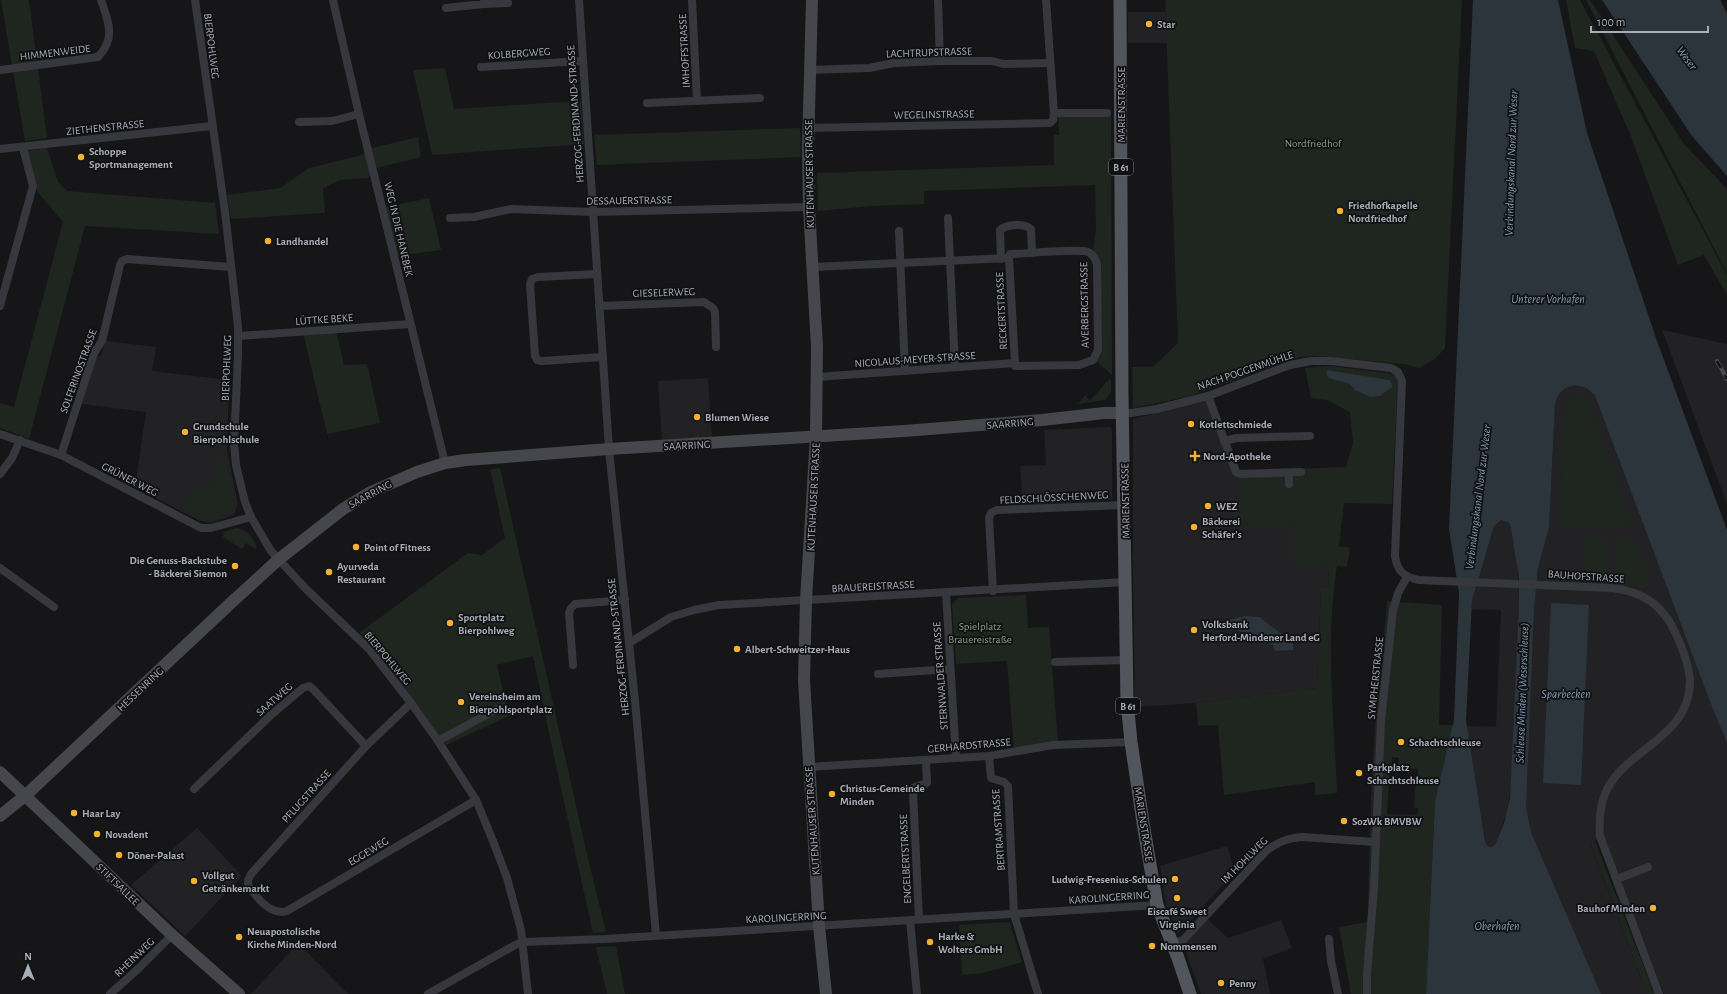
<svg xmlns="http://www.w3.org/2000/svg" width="1727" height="994" font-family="'Alegreya Sans',sans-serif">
<rect width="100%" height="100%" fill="#161618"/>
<g fill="#222225">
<polygon points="1128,12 1165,12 1167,43 1128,43"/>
<polygon points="1662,330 1727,344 1727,504"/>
<polygon points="106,341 156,347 152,371 229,380 227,451 238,504 234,515 210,523 198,520 135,487 146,412 82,404 96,355 101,356"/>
<polygon points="708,378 712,439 662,442 658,381"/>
<polygon points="1576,384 1589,389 1595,396 1712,707 1727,743 1727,994 1664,994 1603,838 1590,843 1647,994 1601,994 1531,832 1526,806 1526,785 1511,785 1507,812 1497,840 1495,845 1491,847 1487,846 1485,842 1466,726 1496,727 1501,610 1472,609 1472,601 1494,526 1496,523 1501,520 1509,523 1511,528 1517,560 1519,598 1534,599 1538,568 1549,528 1555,404 1556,398 1562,389"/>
<polygon points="1213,399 1239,471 1293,525 1328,567 1329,587 1321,588 1317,688 1196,703 1135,707 1133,570 1133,419"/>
<polygon points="1110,427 1112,430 1112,500 1023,505 1020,466 1046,465 1044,430"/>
<polygon points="197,828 242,876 185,936 131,885"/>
<polygon points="1227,846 1235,872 1178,934 1166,905 1160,866"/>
<polygon points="1207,919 1228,938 1281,920 1292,948 1263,959 1270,994 1201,994 1183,944 1189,940 1192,935"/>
<polygon points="298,943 348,994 251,994"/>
</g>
<g fill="#1e261f" fill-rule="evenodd">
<polygon points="1,0 29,0 47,138 25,141"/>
<polygon points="1165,0 1462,0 1445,348 1435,359 1419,368 1404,364 1313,356 1300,357 1187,397 1133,408 1132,367 1153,367 1178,343"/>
<polygon points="1566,0 1580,0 1727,275 1727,295 1704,255 1678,265 1632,139 1594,51 1575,48"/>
<polygon points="1586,0 1590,0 1684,144 1727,189 1727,273"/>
<polygon points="445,68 454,109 581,101 584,144 432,155 413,70"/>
<polygon points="1058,115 1111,115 1112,375 1095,360 1098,354 1093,251 1096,229 1095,185 924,191 924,204 872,206 818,211 817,173 1054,165 1054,135 1059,135"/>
<polygon points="800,128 801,157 597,165 594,135"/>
<polygon points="418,137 421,157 376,168 368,178 340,180 323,188 325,213 231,219 227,195 280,188 309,168 362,155 372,148"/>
<polygon points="47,148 58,182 67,191 215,203 219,234 85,226 29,439 0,428 0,403 14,407 63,222 37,191 27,151"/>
<polygon points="429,198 441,250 397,256 385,207"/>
<polygon points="336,331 344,365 367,364 380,423 327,434 303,333"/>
<path d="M 1329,366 L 1395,374 L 1398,378 L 1392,504 L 1344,503 L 1339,546 L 1350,548 L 1347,567 L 1337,566 C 1325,641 1334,718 1337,793 L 1315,795 L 1315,782 L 1224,795 L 1218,725 L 1198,726 L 1196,703 L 1317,688 L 1321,588 L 1329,587 L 1328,567 L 1294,566 L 1292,525 L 1240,525 L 1239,471 L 1346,467 L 1353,443 L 1350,412 L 1327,400 L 1311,398 L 1305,368 Z"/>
<polygon points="1109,379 1111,380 1111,392 1105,400 1078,404 1085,395 1090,401"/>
<polygon points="1581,396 1588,401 1632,527 1577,525 1558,529 1566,402 1573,397"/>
<path d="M 220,454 L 224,454 L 235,505 L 231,512 C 208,521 203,519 182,507 C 189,489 209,493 216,476 C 219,470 219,461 220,454 Z"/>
<polygon points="500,468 586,850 606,932 593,933 556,766 533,656 497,665 509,716 446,745 372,645 359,633 468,553 482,555 505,538 490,469"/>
<path d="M 236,528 C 248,529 251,536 256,545 L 256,549 L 246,543 L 242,549 L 223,537 L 224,532 Z"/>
<polygon points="1588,536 1605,536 1608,538 1606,581 1542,579 1543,574 1548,570 1585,572 1586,540"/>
<polygon points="1617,538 1630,539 1637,544 1649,583 1649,589 1647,590 1628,583 1614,582"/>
<polygon points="1026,595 1028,628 1049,627 1058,742 1014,750 1007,661 956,664 952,604 958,598"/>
<path d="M 1387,601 L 1442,605 L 1439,725 L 1454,725 L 1435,801 L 1426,994 L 1351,994 L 1339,927 L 1368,922 C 1369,852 1371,783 1376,713 C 1379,675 1385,638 1387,601 ZM 1392,757 L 1399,758 L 1398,768 L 1418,769 L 1418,776 L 1416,776 L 1414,808 L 1418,808 L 1417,815 L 1387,814 L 1390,767 L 1391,767 Z"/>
<polygon points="1595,841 1652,988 1655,994 1647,994 1590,842"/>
<polygon points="1007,922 1010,923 1011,927 1022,962 983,973 962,975 959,925"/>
<polygon points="616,946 625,994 607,994 596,947"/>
</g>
<g fill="#2c353c" fill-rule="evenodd">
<path d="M 1473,0 L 1558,0 L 1587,133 L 1657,341 L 1727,530 L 1727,743 L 1712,707 L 1595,396 C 1583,379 1559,383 1555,404 L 1549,528 L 1538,568 L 1534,607 L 1526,806 L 1531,832 L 1601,994 L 1426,994 L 1435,801 L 1454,720 L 1459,593 L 1449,529 ZM 1501,520 L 1509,523 L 1511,528 L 1519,578 L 1519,607 L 1510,798 L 1504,823 L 1495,845 L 1491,847 L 1487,846 L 1485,842 L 1466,720 L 1472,601 L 1494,526 Z"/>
<polygon points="1602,0 1720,0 1727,13 1727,176 1692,136"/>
<polygon points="1327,370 1389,380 1392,384 1392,387 1380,396 1370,397 1355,390 1350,384 1329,378 1326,373"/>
<polygon points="1551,603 1589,605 1581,785 1543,783"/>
<polygon points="1245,616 1259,617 1283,635 1293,644 1293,650 1275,651 1273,645 1219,623"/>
</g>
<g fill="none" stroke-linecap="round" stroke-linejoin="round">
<g stroke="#37383d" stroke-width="8">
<polyline points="195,0 225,212 238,326 238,356 234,444 236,465 245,502 251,517 271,551 306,589 369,649 411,703 438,741 476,800 493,841 507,878 521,930 528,994"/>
<polyline points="333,0 359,114 445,463"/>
<polyline points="579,0 609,449 635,701 656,935"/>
<polyline points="692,0 697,101"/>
<polyline points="938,0 940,61"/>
<polyline points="1046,0 1054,113 1107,113"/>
<polyline points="484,4 508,3"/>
<polyline points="446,8 484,4 484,0"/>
<polyline points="481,67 582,61"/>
<path d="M 0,70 L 98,57 C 116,38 109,23 101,0"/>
<polyline points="809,70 869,68 894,63 940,61 992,61 1003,64 1050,63"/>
<polyline points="647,103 760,98"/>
<polyline points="299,122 332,121 359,114"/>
<polyline points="808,128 1050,123 1053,120 1054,113"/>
<polyline points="0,149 212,126"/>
<polyline points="450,218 474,217 511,209 593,212 809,207"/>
<polyline points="948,218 955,367"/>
<polyline points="899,231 905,371"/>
<path d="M 1009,258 L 1010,254 C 1026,254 1076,248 1088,252 C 1093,254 1095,258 1097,264 L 1098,350 L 1093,360 L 1079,365 L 1015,366 L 1015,363"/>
<polyline points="1009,258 1015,363"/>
<path d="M 1001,259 L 1000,230 C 1007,224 1024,223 1031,229 L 1032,253"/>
<polyline points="813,267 1009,258"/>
<polyline points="597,274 538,277 532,279 530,284 535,356 537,360 542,361 603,357"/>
<polyline points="0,306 33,186 23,148"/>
<polyline points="599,306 704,302 713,308 715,312 716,347"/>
<polyline points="239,336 410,324"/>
<polyline points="817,377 1015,363"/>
<polyline points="1208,396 1236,472 1240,474 1301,472"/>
<path d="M 1123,413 L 1131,413 L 1157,409 L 1208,396 L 1290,365 L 1311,361 L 1331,361 L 1391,368 L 1398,372 L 1402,381 L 1395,556 C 1397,571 1404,577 1419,580 L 1612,588 C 1641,591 1663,605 1675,632 C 1682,647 1689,665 1690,681 C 1690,739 1623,749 1605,794 C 1599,808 1599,822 1600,836 L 1659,994"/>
<polyline points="0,434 61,455 201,528 211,528 251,517"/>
<polyline points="1224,441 1237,438 1310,436"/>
<polyline points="61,455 94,353 102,341 120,265 122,261 127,259 231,267"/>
<polyline points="1289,473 1289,484"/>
<polyline points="0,474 12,458 20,440"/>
<polyline points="0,568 54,607"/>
<polyline points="993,591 989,518 991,513 997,510 1125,505"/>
<polyline points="946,593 956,758"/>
<polyline points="629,643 671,617 694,610 719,605 1126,582"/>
<polyline points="1055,662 1127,660"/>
<polyline points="573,665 569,613 571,608 575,604 625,600"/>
<polyline points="878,674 950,669"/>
<path d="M 411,703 L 366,746 L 251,874 L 248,880 L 248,885 C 256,897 271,916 287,911 L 476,800"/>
<polyline points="438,741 497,709"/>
<polyline points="989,756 991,778 1004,782 1008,786 1014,914 1038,994"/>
<polyline points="808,767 989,756 1053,745 1131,742"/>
<polyline points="194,789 271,715 303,688 309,686 313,689 366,746"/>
<polyline points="1617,879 1648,867"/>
<path d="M 919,919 L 913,792 L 913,788 C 917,785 922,786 927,783 L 926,760"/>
<polyline points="910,920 917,994"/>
<polyline points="1329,939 1331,961 1338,994"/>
<path d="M 1173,943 L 1183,940 L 1186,937 L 1267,850 C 1279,842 1287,838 1302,837 L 1375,842"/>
<polyline points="110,994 138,969 172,935"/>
<polyline points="428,994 517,944 523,942 605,939 1157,905"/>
<polyline points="1367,994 1367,974 1374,888 1381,721 1393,610 1398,593 1407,577"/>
</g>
<g stroke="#45474d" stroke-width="12">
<polyline points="812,0 808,149 809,207 817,347 816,436 806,600 804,680 819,926 826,994"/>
<polyline points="0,772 172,935 239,994"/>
<polyline points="0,816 26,795 233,601 278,560 343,509 371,492 417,472 445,463 466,460 609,449 904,431 1042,420 1104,413 1123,413"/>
</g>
<polyline stroke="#53555c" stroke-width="13" points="1120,0 1122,396 1127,701 1131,742 1144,829 1157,905 1178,958 1190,994"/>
<g stroke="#4a4c52" stroke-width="4">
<polyline id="rail" points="1717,361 1727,379"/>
</g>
<use href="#rail" stroke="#111113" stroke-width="2.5" stroke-dasharray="8" stroke-linecap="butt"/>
</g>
<g fill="#f2b134" stroke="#111113" stroke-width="1.5">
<circle cx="1149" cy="24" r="4"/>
<circle cx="81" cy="157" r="4"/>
<circle cx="1340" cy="211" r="4"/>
<circle cx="268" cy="241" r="4"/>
<circle cx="697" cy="417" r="4"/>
<circle cx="1191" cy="424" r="4"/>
<circle cx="185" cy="432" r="4"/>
<path d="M1193 450h4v4h4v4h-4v4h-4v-4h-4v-4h4z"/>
<circle cx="1208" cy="506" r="4"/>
<circle cx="1194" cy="527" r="4"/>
<circle cx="356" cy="547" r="4"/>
<circle cx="235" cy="566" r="4"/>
<circle cx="329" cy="572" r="4"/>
<circle cx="450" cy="623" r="4"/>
<circle cx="1194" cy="630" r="4"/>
<circle cx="737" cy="649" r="4"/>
<circle cx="461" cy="702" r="4"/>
<circle cx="1401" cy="742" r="4"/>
<circle cx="1359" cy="773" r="4"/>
<circle cx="832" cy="794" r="4"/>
<circle cx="74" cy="813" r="4"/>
<circle cx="1344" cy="821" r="4"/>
<circle cx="97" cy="834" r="4"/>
<circle cx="119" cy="855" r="4"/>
<circle cx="1175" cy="879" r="4"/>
<circle cx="194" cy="881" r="4"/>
<circle cx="1177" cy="898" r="4"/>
<circle cx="1653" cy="908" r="4"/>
<circle cx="239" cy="937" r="4"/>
<circle cx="930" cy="942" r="4"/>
<circle cx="1152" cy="946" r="4"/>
<circle cx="1221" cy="983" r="4"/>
</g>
<g text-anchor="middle" stroke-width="3.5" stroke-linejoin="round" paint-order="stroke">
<g fill="#111113" stroke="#7b7e86" stroke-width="1">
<rect x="1109" y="159" width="24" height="16" rx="3"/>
<rect x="1116" y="698" width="24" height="16" rx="3"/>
</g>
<g font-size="10" font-weight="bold" fill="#a8adb8">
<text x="1121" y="171">B 61</text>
<text x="1128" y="710">B 61</text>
</g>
<g font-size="11" font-weight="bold" fill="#a8adb8" stroke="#111113" text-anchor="start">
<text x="1157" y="28">Star</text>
<text x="89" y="155">Schoppe<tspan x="89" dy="13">Sportmanagement</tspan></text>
<text x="1348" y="209">Friedhofkapelle<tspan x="1348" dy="13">Nordfriedhof</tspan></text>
<text x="276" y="245">Landhandel</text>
<text x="705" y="421">Blumen Wiese</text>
<text x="1199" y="428">Kotlettschmiede</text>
<text x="193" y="430">Grundschule<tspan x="193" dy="13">Bierpohlschule</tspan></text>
<text x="1203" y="460">Nord-Apotheke</text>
<text x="1216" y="510">WEZ</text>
<text x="1202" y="525">Bäckerei<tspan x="1202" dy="13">Schäfer's</tspan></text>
<text x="364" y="551">Point of Fitness</text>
<text x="227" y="564" text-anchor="end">Die Genuss-Backstube<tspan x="227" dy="13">- Bäckerei Siemon</tspan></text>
<text x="337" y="570">Ayurveda<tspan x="337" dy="13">Restaurant</tspan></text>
<text x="458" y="621">Sportplatz<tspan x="458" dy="13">Bierpohlweg</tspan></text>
<text x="1202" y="628">Volksbank<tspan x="1202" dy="13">Herford-Mindener Land eG</tspan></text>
<text x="745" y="653">Albert-Schweitzer-Haus</text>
<text x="469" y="700">Vereinsheim am<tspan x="469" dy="13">Bierpohlsportplatz</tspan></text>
<text x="1409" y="746">Schachtschleuse</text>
<text x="1367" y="771">Parkplatz<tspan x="1367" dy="13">Schachtschleuse</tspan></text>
<text x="840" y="792">Christus-Gemeinde<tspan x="840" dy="13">Minden</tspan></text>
<text x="82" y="817">Haar Lay</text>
<text x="1352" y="825">SozWk BMVBW</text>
<text x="105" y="838">Novadent</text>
<text x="127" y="859">Döner-Palast</text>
<text x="202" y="879">Vollgut<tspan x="202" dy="13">Getränkemarkt</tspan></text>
<text x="1167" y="883" text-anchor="end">Ludwig-Fresenius-Schulen</text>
<text x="1645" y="912" text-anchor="end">Bauhof Minden</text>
<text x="1177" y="915" text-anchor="middle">Eiscafé Sweet<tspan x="1177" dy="13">Virginia</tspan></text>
<text x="247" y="935">Neuapostolische<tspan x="247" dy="13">Kirche Minden-Nord</tspan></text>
<text x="938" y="940">Harke &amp;<tspan x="938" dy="13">Wolters GmbH</tspan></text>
<text x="1160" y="950">Nommensen</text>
<text x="1229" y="987">Penny</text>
</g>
<g font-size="11" fill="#a8adb8" stroke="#111113">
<text transform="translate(212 46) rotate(83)" y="4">BIERPOHLWEG</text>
<text transform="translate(684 51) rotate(-93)" y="4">IMHOFFSTRASSE</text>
<text transform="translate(55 52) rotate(-7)" y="4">HIMMENWEIDE</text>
<text transform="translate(929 52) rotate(-2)" y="4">LACHTRUPSTRASSE</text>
<text transform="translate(519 53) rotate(-4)" y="4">KOLBERGWEG</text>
<text transform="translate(1121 105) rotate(-90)" y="4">MARIENSTRASSE</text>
<text transform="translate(575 114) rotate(-94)" y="4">HERZOG-FERDINAND-STRASSE</text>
<text transform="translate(934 114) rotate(-1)" y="4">WEGELINSTRASSE</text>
<text transform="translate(105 127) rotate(-6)" y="4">ZIETHENSTRASSE</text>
<text transform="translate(809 174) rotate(-91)" y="4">KUTENHAUSER STRASSE</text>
<text transform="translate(629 200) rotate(-1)" y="4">DESSAUERSTRASSE</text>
<text transform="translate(399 229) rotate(77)" y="4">WEG IN DIE HANEBEK</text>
<text transform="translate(664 292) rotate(-2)" y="4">GIESELERWEG</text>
<text transform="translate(1084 305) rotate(-91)" y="4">AVERBERGSTRASSE</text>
<text transform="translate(1001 311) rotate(-93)" y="4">RECKERTSTRASSE</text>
<text transform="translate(324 319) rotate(-4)" y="4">LÜTTKE BEKE</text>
<text transform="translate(915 359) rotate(-4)" y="4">NICOLAUS-MEYER-STRASSE</text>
<text transform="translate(226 368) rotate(-88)" y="4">BIERPOHLWEG</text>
<text transform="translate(1245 370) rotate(-19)" y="4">NACH POGGENMÜHLE</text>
<text transform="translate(78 371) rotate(-70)" y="4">SOLFERINOSTRASSE</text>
<text transform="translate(1010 423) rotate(-5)" y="4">SAARRING</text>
<text transform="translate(687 445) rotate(-3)" y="4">SAARRING</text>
<text transform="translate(130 479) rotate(27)" y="4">GRÜNER WEG</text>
<text transform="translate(370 494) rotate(-28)" y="4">SAARRING</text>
<text transform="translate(813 497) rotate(-87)" y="4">KUTENHAUSER STRASSE</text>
<text transform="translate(1054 497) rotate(-3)" y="4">FELDSCHLÖSSCHENWEG</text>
<text transform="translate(1125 501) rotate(-91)" y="4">MARIENSTRASSE</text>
<text transform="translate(1586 576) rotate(4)" y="4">BAUHOFSTRASSE</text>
<text transform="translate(873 586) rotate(-3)" y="4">BRAUEREISTRASSE</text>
<text transform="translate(618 647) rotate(-96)" y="4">HERZOG-FERDINAND-STRASSE</text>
<text transform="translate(388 658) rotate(50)" y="4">BIERPOHLWEG</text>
<text transform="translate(940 676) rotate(-94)" y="4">STERNWALDER STRASSE</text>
<text transform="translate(1375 678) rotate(-84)" y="4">SYMPHERSTRASSE</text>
<text transform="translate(140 689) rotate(-43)" y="4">HESSENRING</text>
<text transform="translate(274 699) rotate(-41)" y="4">SAATWEG</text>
<text transform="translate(969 745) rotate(-5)" y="4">GERHARDSTRASSE</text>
<text transform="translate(306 796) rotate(-48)" y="4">PFLUGSTRASSE</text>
<text transform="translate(812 821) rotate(-94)" y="4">KUTENHAUSER STRASSE</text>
<text transform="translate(1144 824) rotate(81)" y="4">MARIENSTRASSE</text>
<text transform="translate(998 830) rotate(-94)" y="4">BERTRAMSTRASSE</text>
<text transform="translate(368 851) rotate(-31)" y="4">EGGEWEG</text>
<text transform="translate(905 859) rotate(-93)" y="4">ENGELBERTSTRASSE</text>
<text transform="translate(1244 860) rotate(-45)" y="4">IM HOHLWEG</text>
<text transform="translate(118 884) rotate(44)" y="4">STIFTSALLEE</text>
<text transform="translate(1109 897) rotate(-4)" y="4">KAROLINGERRING</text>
<text transform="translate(786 917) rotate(-3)" y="4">KAROLINGERRING</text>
<text transform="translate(134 957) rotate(-44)" y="4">RHEINWEG</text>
</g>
<g font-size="11" fill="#7fa381" stroke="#111113">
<text x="1313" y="147">Nordfriedhof</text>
<text x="980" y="630">Spielplatz<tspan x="980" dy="13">Brauereistraße</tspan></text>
</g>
<g font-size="12" font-style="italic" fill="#7f9bb3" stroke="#111113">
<text transform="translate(1687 58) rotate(53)" y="4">Weser</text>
<text transform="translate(1511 163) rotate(-88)" y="4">Verbindungskanal Nord zur Weser</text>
<text x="1548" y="303">Unterer Vorhafen</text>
<text transform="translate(1478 497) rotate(-83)" y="4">Verbindungskanal Nord zur Weser</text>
<text transform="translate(1522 693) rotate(-88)" y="4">Schleuse Minden (Weserschleuse)</text>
<text x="1566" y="698">Sparbecken</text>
<text x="1497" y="930">Oberhafen</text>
</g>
</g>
<g transform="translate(28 966)" stroke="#111113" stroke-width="3" paint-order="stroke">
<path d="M0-3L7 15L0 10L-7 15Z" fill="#a8adb8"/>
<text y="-6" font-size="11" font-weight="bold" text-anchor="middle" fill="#a8adb8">N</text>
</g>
<path d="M1591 26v6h117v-6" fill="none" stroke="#a8adb8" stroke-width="2"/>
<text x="1597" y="26" font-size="12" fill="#a8adb8" stroke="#111113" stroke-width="3" paint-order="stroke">100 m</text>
</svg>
